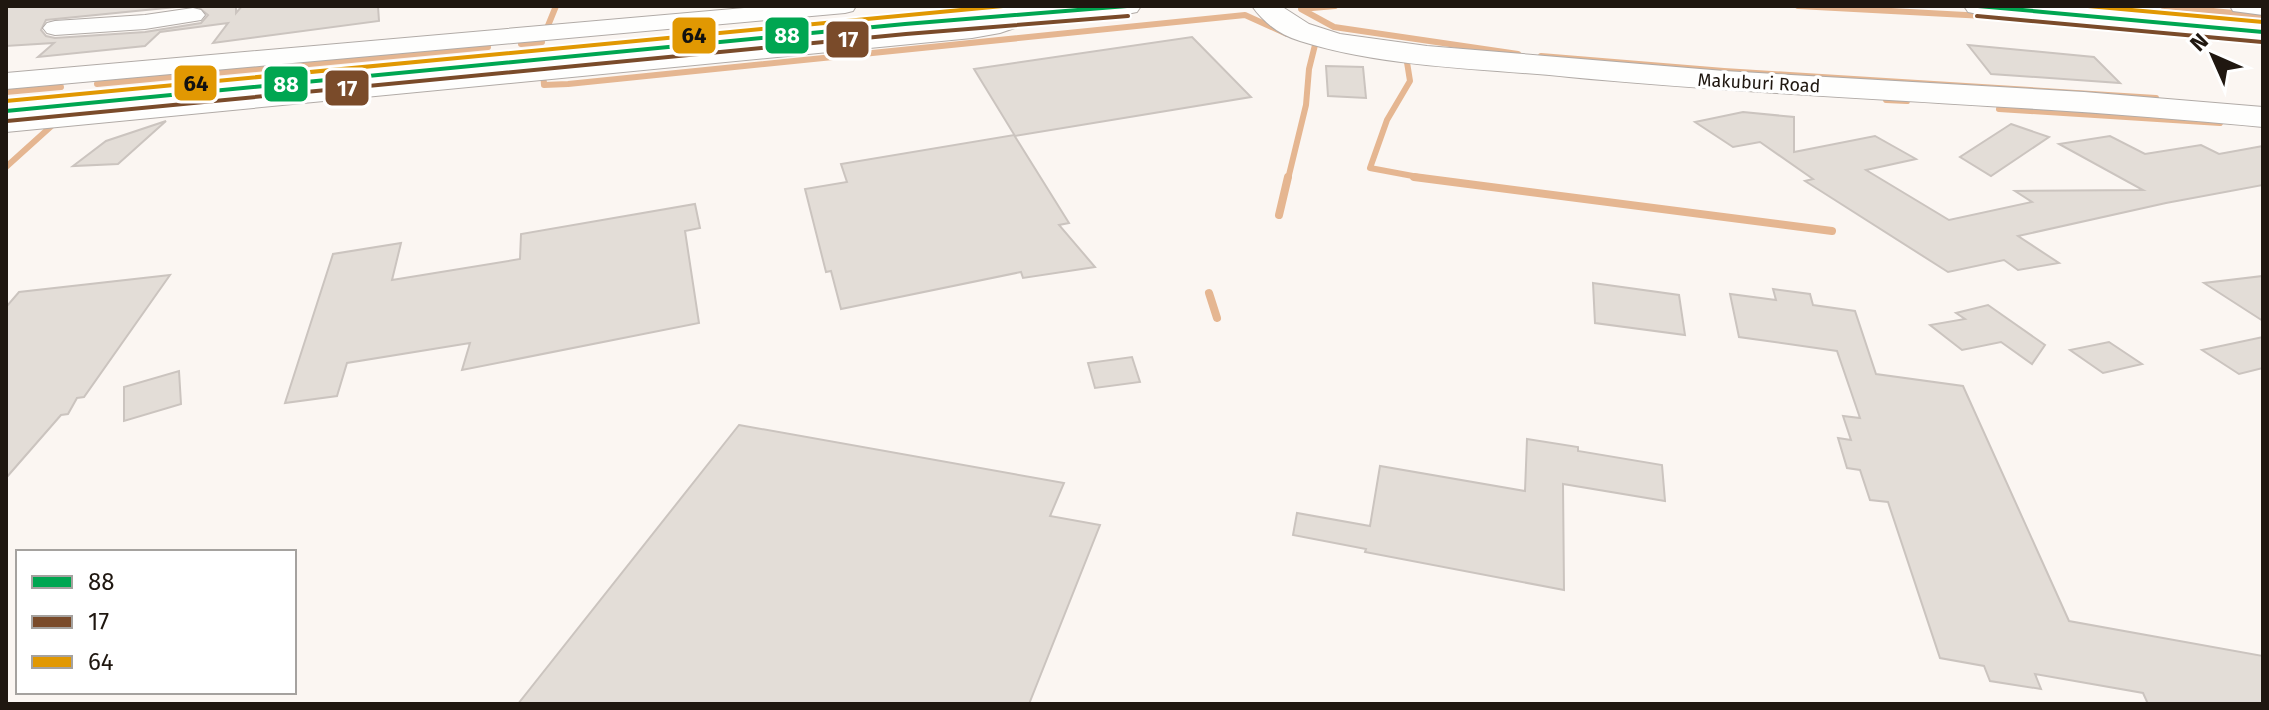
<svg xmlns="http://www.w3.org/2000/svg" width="2269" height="710" font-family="'Fira Sans',sans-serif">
<rect width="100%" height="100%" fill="#fbf6f2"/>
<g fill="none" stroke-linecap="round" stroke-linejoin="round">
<g stroke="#e5b691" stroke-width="6">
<polyline points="1335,6 1301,9 1334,27 1518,54"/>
<polyline points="1798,6 2003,17 2263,42"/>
<polyline points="2163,6 2263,16"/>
<polyline points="545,33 556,6"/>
<polyline points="521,44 542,42"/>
<polyline points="1406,56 1410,81 1387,120 1370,168 1429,179"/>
<polyline points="1541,56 1724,71 2156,98"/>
<polyline points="543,72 544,85 568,84 1245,15 1287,34"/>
<polyline points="97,84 488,47"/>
<polyline points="6,92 61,87"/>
<polyline points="1886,100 1907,101"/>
<polyline points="1999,109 2220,123"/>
<polyline points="6,167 57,121"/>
<polyline points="1288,179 1306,105 1309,69 1316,41 1309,40"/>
</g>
<g stroke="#e5b691" stroke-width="8">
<polyline points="1414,177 1832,231"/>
<polyline points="1279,215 1288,177"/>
<polyline points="1209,293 1217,318"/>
</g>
</g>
<g fill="#e3ddd7" stroke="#cbc4bf" stroke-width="2">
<polygon points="6,6 186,6 46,20 41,30 46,36 55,38 145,32 201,23 208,15 197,6 236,6 236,13 242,6 378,6 379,21 213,43 228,23 160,32 145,46 38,57 54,43 6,46"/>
<polygon points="1192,37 1251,97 1015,136 974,69"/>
<polygon points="1968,45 2094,57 2120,83 1991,74"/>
<polygon points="1326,66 1363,67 1366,98 1328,96"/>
<polygon points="1743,112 1794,117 1794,152 1875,136 1916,159 1866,170 1949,220 2032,202 2015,191 2143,190 2059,144 2110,136 2145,154 2201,145 2219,154 2263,146 2263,185 2166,203 2018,236 2059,263 2018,270 2004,260 1948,272 1805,181 1813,179 1760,142 1733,147 1695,122"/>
<polygon points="166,121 118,164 73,166 106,141"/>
<polygon points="2011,124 2049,137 1991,176 1960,157"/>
<polygon points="1014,135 1069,223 1059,225 1095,267 1023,278 1021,272 841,309 831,271 826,272 805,189 847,182 841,164"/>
<polygon points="695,204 700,228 685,231 699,323 462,370 470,343 347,363 337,396 285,403 333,254 401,243 392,280 520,259 521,234"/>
<polygon points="170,275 84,397 77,398 68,414 61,415 6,478 6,307 19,292"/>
<polygon points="2263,276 2263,321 2204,283"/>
<polygon points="1593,283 1679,295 1685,335 1595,323"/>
<polygon points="1773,289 1810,294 1813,305 1855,311 1876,374 1963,386 2069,621 2263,656 2263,704 2148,704 2143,693 2035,674 2041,689 1990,681 1984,666 1940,658 1888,502 1870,500 1860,470 1847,468 1838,438 1851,440 1843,416 1860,418 1837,351 1739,337 1730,294 1776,300"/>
<polygon points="1988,305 2045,345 2032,364 2001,342 1962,350 1930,325 1965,319 1956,313"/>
<polygon points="2263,337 2263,368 2239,374 2202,350"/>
<polygon points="2109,342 2142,364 2103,373 2070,350"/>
<polygon points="1132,357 1140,382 1095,388 1088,363"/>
<polygon points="179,371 181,404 124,421 124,387"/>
<polygon points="739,425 1064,483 1050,516 1100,525 1029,704 518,704"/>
<polygon points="1527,439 1578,447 1578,451 1662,465 1665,501 1563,484 1564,590 1365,552 1366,549 1293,535 1297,513 1370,526 1380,466 1525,491"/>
</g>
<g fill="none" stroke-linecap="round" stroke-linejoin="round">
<g stroke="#b1aba7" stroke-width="2">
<g id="minor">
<polygon points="768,6 856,6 853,11 845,13 6,89 6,73"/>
<polygon points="1036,6 1044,8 1047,13 1044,18 1000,33 972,38 6,132 6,116 972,24"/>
<polygon points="2230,6 2263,6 2263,15 2233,11"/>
<polygon points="193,8 201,10 205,15 201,20 145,29 55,35 47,33 43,28 47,23 55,21 145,15"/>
</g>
</g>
<g stroke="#b1aba7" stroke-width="2">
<path id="tertiary" d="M 1252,6 L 1281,6 L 1309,24 L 1340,34 L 1427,46 L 1724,71 L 2084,92 L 2263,107 L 2263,127 C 2032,104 1800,99 1569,77 C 1480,68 1386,68 1300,41 C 1280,35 1264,23 1252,6 Z"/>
</g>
<g stroke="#b1aba7" stroke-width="2">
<g id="primary">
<polygon points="1023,6 1141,6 1137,12 1127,14 905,33 6,121 6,101"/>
<polygon points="1964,6 2070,6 2263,23 2263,41 1978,14 1968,12"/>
</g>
</g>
<use href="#minor" fill="#fefefd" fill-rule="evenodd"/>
<use href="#tertiary" fill="#fefefd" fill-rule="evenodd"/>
<use href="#primary" fill="#fefefd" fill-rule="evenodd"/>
<g stroke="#fff" stroke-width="8">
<g id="bus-1">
<polyline points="1978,6 2263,32"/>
<polyline points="6,111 905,24 1127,6"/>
</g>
</g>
<g stroke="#fff" stroke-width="8">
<g id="bus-2">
<polyline points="1977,16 2262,42"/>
<polyline points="7,121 906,34 1128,16"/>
</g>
</g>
<g stroke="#fff" stroke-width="8">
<g id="bus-3">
<polyline points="2088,6 2263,22"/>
<polyline points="6,101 1003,6"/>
</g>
</g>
<use href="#bus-1" stroke="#00a651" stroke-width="4"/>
<use href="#bus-2" stroke="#7a4b2a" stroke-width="4"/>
<use href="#bus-3" stroke="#e19802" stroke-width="4"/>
</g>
<g text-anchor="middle" stroke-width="7" stroke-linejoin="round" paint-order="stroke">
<g font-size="18" fill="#1f1710" stroke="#fff">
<text transform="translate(1759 83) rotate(3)" y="6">Makuburi Road</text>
</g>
</g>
<g stroke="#fff" stroke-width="3">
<rect x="764" y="16" width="46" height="39" rx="8" fill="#00a651"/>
<rect x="671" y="16" width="46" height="39" rx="8" fill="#e19802"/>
<rect x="825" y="20" width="45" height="39" rx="8" fill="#7a4b2a"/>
<rect x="173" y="64" width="45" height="38" rx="8" fill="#e19802"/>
<rect x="263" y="65" width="46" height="38" rx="8" fill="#00a651"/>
<rect x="324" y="69" width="46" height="38" rx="8" fill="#7a4b2a"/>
</g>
<g font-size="22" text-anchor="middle" font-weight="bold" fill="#fff">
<text x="787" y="43">88</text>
<text x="848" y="47">17</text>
<text x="286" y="92">88</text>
<text x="347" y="96">17</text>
</g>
<g font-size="22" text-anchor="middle" font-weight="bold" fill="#111">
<text x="694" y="43">64</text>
<text x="196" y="91">64</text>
</g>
<rect width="2269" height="710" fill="none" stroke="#1f1710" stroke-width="16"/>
<rect x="16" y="550" width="280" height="144" fill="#ffffff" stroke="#a5a29f" stroke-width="2"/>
<rect x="32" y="576" width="40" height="12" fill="#00a651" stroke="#a5a29f" stroke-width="2"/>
<text x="88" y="590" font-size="24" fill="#1f1710">88</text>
<rect x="32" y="616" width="40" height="12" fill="#7a4b2a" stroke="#a5a29f" stroke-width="2"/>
<text x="88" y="630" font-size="24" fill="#1f1710">17</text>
<rect x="32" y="656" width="40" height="12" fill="#e19802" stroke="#a5a29f" stroke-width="2"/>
<text x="88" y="670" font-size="24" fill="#1f1710">64</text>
<g transform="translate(2213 56) rotate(315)" stroke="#ffffff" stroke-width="6" paint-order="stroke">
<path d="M0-6L14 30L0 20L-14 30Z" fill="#1f1710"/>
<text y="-12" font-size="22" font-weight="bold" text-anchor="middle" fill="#1f1710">N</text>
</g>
</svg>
